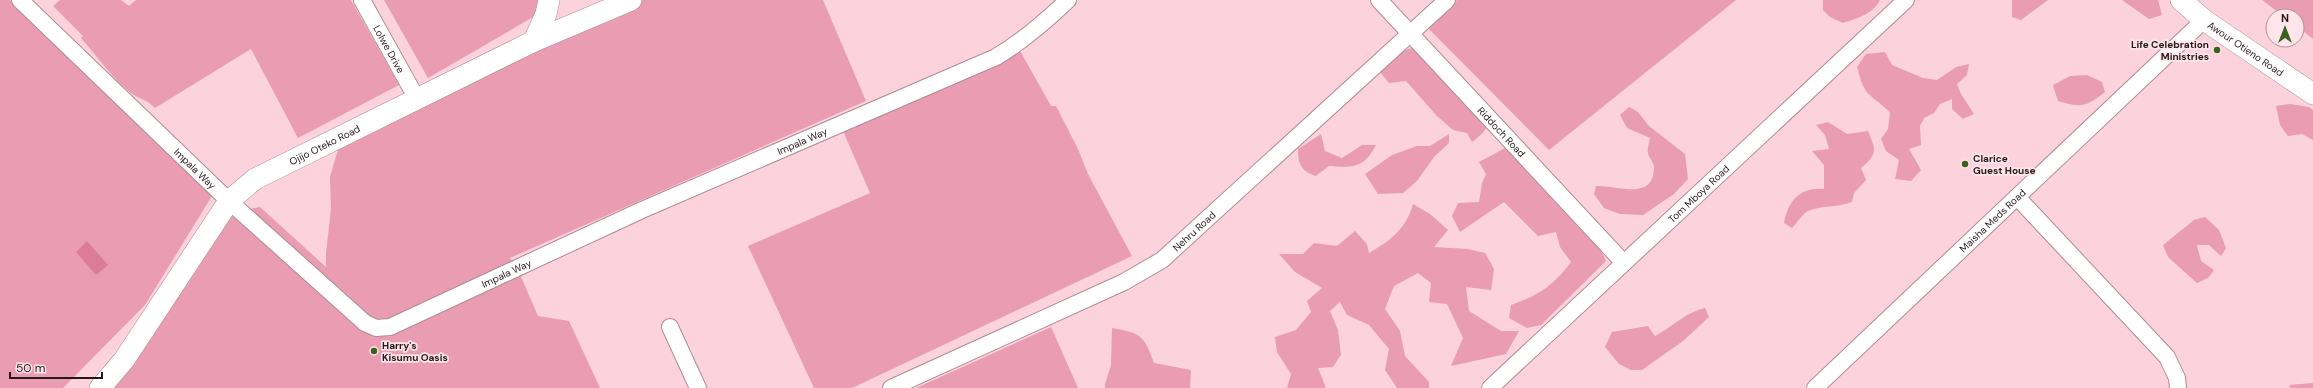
<svg xmlns="http://www.w3.org/2000/svg" width="2313" height="388" font-family="'DM Sans',sans-serif">
<rect width="100%" height="100%" fill="#fcd3dd"/>
<g fill="#ea9cb2">
<polygon points="0,0 10,0 212,196 145,305 63,388 0,388"/>
<path d="M 60,0 L 121,0 L 129,6 L 136,0 L 351,0 L 399,85 L 298,138 L 251,49 L 155,108 C 147,100 143,100 134,95 C 117,84 95,54 81,38 L 83,36 L 53,6 Z"/>
<polygon points="384,0 540,0 540,13 428,78"/>
<polygon points="639,0 823,0 866,101 510,258 522,279 538,316 569,321 600,388 112,388 230,213 260,207 326,267 326,253 331,209 330,177 339,146"/>
<polygon points="1457,0 1736,0 1549,150 1427,27"/>
<path d="M 1823,0 L 1880,0 C 1873,14 1858,18 1843,23 L 1830,17 L 1823,10 Z"/>
<polygon points="2012,0 2048,0 2021,20 2012,17"/>
<polygon points="2122,0 2158,0 2162,15 2149,19"/>
<polygon points="2262,0 2313,0 2313,39 2297,26 2297,16 2283,16"/>
<polygon points="1415,47 1488,125 1483,133 1472,142 1467,133 1453,130 1437,116 1406,81 1389,83 1380,72 1402,51"/>
<polygon points="1019,49 1051,106 1056,106 1078,149 1088,174 1132,256 852,388 814,388 748,246 870,193 843,131"/>
<path d="M 1885,52 L 1892,65 L 1923,78 L 1937,80 L 1956,67 L 1969,64 L 1967,75 L 1957,84 L 1961,94 L 1974,114 L 1963,119 L 1952,109 L 1952,99 L 1940,104 L 1934,113 L 1924,118 L 1920,126 L 1921,145 L 1909,149 L 1921,170 L 1911,181 L 1895,179 L 1899,160 L 1886,151 L 1881,139 L 1888,129 L 1890,113 C 1884,105 1878,103 1871,96 C 1862,90 1860,76 1857,67 L 1866,54 Z"/>
<path d="M 2087,75 L 2102,82 L 2105,92 C 2086,107 2081,108 2058,101 L 2053,85 L 2070,76 Z"/>
<polygon points="2290,104 2309,107 2313,110 2313,140 2302,134 2288,136 2280,125 2276,106"/>
<path d="M 1629,107 L 1638,112 L 1649,126 L 1685,154 L 1688,179 L 1674,194 L 1643,215 L 1620,214 L 1604,208 L 1594,194 L 1596,186 C 1617,185 1654,202 1654,167 C 1654,163 1651,161 1649,156 C 1646,152 1649,143 1650,138 L 1627,128 L 1620,115 Z"/>
<path d="M 1828,122 L 1847,134 L 1868,131 C 1876,150 1878,154 1861,168 L 1866,180 L 1854,193 L 1852,202 C 1837,208 1821,205 1808,211 C 1802,214 1797,223 1792,228 L 1784,223 C 1788,200 1801,187 1824,189 L 1824,165 L 1812,151 L 1829,149 L 1825,135 L 1816,125 Z"/>
<path d="M 1321,134 L 1325,151 L 1342,158 L 1362,145 L 1376,145 C 1364,168 1353,168 1329,166 L 1316,176 C 1301,171 1298,164 1298,149 Z"/>
<polygon points="1449,134 1449,143 1434,157 1417,181 1403,193 1378,194 1365,174 1392,155 1417,146 1430,146"/>
<path d="M 1507,147 L 1597,242 L 1606,261 L 1541,325 L 1527,328 L 1509,318 L 1511,305 C 1539,295 1553,286 1571,262 L 1560,247 L 1556,232 L 1538,236 L 1504,202 L 1460,232 L 1452,216 L 1458,203 L 1479,202 L 1482,183 L 1486,174 L 1479,162 Z"/>
<path d="M 1413,204 L 1430,214 L 1448,230 L 1434,247 L 1468,249 L 1485,253 L 1494,269 L 1491,290 L 1466,287 L 1469,311 L 1501,331 L 1519,331 L 1506,354 L 1451,366 L 1463,338 L 1447,304 L 1429,302 L 1431,283 L 1418,273 L 1394,286 L 1385,309 L 1400,331 L 1405,356 L 1429,382 L 1429,388 L 1397,388 L 1385,370 L 1389,349 L 1369,325 L 1347,315 L 1340,302 L 1330,311 L 1338,330 L 1341,355 L 1333,367 L 1318,368 L 1326,388 L 1287,388 L 1291,374 L 1277,352 L 1275,337 L 1296,330 L 1311,312 L 1307,301 L 1322,288 L 1295,272 L 1279,254 L 1303,254 L 1314,243 L 1337,246 L 1355,231 L 1367,244 L 1369,253 C 1391,240 1406,229 1413,204 Z"/>
<polygon points="2205,217 2219,230 2226,248 2221,256 2209,245 2197,245 2201,261 2214,270 2208,278 2197,283 2168,257 2163,245 2194,220"/>
<path d="M 1705,308 L 1709,317 L 1683,341 L 1642,370 L 1631,370 L 1619,364 L 1605,347 L 1612,332 L 1648,326 L 1655,336 C 1672,327 1686,312 1705,308 Z"/>
<polygon points="1051,327 1078,388 916,388"/>
<path d="M 1112,328 C 1141,333 1144,335 1154,363 L 1191,370 L 1190,388 L 1105,388 L 1105,384 L 1111,365 Z"/>
<polygon points="2313,383 2313,388 2290,388 2289,385"/>
</g>
<polygon fill="#dc7c98" points="87,241 108,265 96,275 76,252"/>
<g fill="none" stroke-linecap="round" stroke-linejoin="round">
<g stroke="#b08a94" stroke-width="18">
<g id="minor">
<path id="s1" d="M 20,0 L 229,201 L 365,323 L 376,328 L 390,327 L 642,210 L 996,57 C 1023,41 1045,22 1068,0"/>
<path id="s2" d="M 362,0 L 417,99"/>
<path id="s3" d="M 1379,0 L 1624,263"/>
<polyline points="2017,197 2167,357 2177,378 2178,388"/>
<polyline points="670,327 698,388"/>
<path id="s4" d="M 891,388 L 1124,282 L 1162,260 L 1447,0"/>
<path id="s5" d="M 1490,388 L 1906,0"/>
<path id="s6" d="M 1815,388 L 2204,20"/>
</g>
</g>
<g stroke="#b08a94" stroke-width="22">
<g id="major">
<path id="s7" d="M 2181,0 L 2204,20 L 2313,94"/>
<polyline points="534,41 546,14 549,0"/>
<path id="s8" d="M 100,388 L 124,360 L 229,201 L 255,179 L 534,41 L 631,0"/>
</g>
</g>
<use href="#minor" stroke="#fff" stroke-width="16"/>
<use href="#major" stroke="#fff" stroke-width="21"/>
</g>
<g fill="#39621f" stroke="#ffe5eb" stroke-width="1.5">
<circle cx="2217" cy="50" r="4"/>
<circle cx="1965" cy="164" r="4"/>
<circle cx="374" cy="351" r="4"/>
</g>
<g text-anchor="middle" stroke-width="3.5" stroke-linejoin="round" paint-order="stroke">
<g font-size="10" font-weight="bold" fill="#25171b" stroke="#ffe5eb" text-anchor="start">
<text x="2209" y="48" text-anchor="end">Life Celebration<tspan x="2209" dy="12">Ministries</tspan></text>
<text x="1973" y="162">Clarice<tspan x="1973" dy="12">Guest House</tspan></text>
<text x="382" y="349">Harry's<tspan x="382" dy="12">Kisumu Oasis</tspan></text>
</g>
<g font-size="10" fill="#25171b" stroke="#ffe5eb">
<text dy="4" stroke="none"><textPath href="#s7" startOffset="81">Awour Otieno Road</textPath></text>
<text dy="4" stroke="none"><textPath href="#s2" startOffset="56">Lolwe Drive</textPath></text>
<text dy="4" stroke="none"><textPath href="#s3" startOffset="180">Riddoch Road</textPath></text>
<text dy="4" stroke="none"><textPath href="#s1" startOffset="951">Impala Way</textPath></text>
<text dy="4" stroke="none"><textPath href="#s8" startOffset="339">Ojijo Oteko Road</textPath></text>
<text dy="4" stroke="none"><textPath href="#s1" startOffset="243">Impala Way</textPath></text>
<text dy="4" stroke="none"><textPath href="#s5" startOffset="285">Tom Mboya Road</textPath></text>
<text dy="4" stroke="none"><textPath href="#s6" startOffset="244">Maisha Meds Road</textPath></text>
<text dy="4" stroke="none"><textPath href="#s4" startOffset="343">Nehru Road</textPath></text>
<text dy="4" stroke="none"><textPath href="#s1" startOffset="627">Impala Way</textPath></text>
</g>
</g>
<g transform="translate(2285 28)"><circle r="19" fill="#ffe5eb" stroke="#a89398"/>
<path d="M0-3L7 15L0 10L-7 15Z" fill="#39621f"/>
<text y="-6" font-size="11" font-weight="bold" text-anchor="middle" fill="#25171b">N</text>
</g>
<path d="M10 372v6h92v-6" fill="none" stroke="#25171b" stroke-width="2"/>
<text x="16" y="372" font-size="12" fill="#25171b" stroke="#ffe5eb" stroke-width="3" paint-order="stroke">50 m</text>
</svg>
